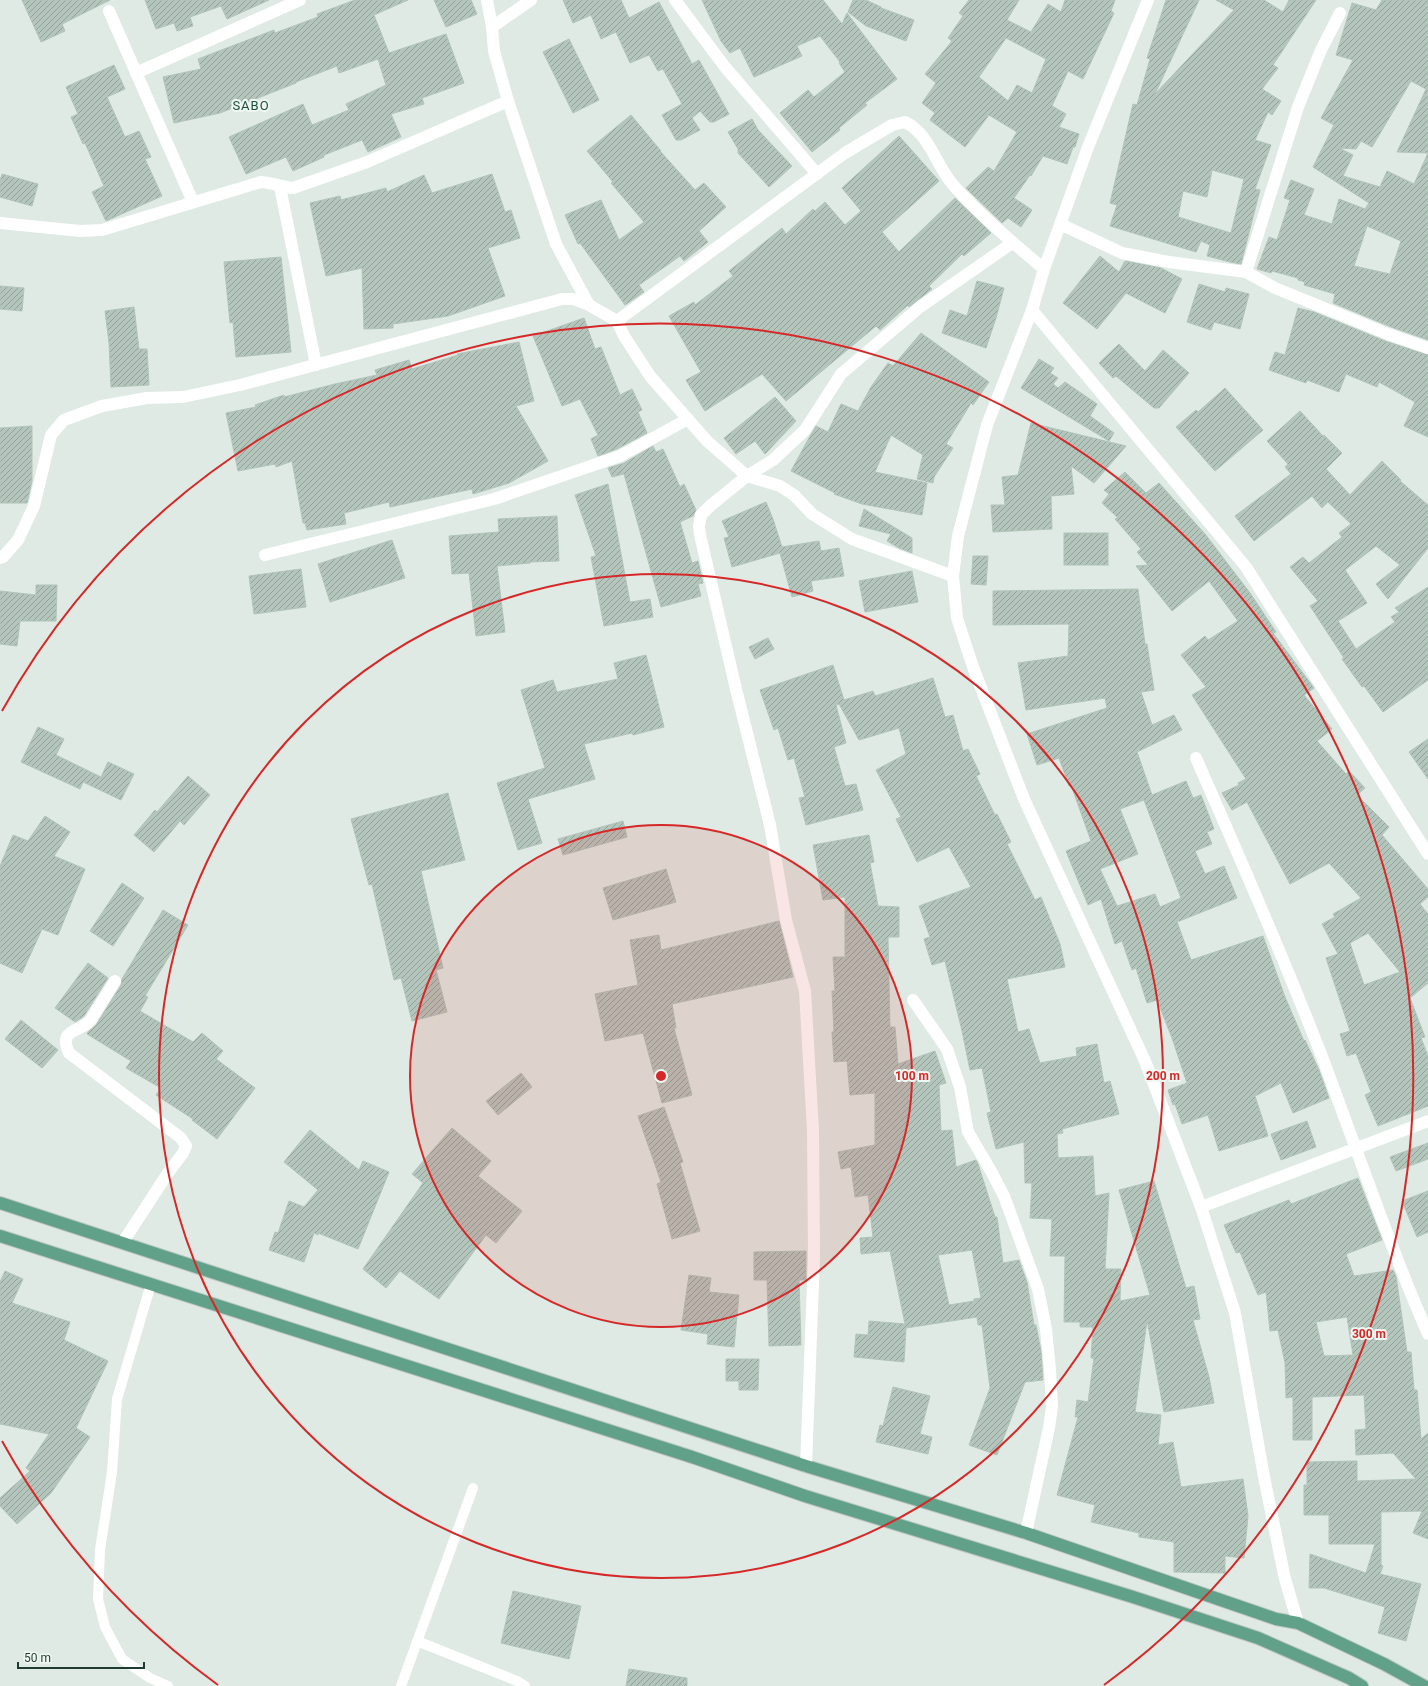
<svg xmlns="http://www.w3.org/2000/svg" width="1428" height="1686" font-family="Roboto,sans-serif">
<defs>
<pattern id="building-hatch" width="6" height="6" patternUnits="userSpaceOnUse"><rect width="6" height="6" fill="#b4c5bc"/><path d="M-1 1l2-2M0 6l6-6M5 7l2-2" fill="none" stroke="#92a199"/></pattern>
</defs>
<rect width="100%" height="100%" fill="#deeae3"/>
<g fill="url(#building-hatch)" stroke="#b1c4ba" fill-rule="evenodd">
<polygon points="22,0 110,0 62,24 65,31 41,42"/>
<polygon points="145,0 269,0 227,19 221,6 190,17 193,26 177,31 174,23 156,29"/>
<polygon points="355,0 408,0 374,15 389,53 446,34 464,83 422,98 424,104 391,114 401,137 368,152 362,140 324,155 324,157 293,171 286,157 246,174 229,137 303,104 312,125 349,110 346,104 386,85 378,59 339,73 337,66 296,82 296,83 220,113 174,123 163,77 201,69 198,59 274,30 275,33 318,17 317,14"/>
<polygon points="434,0 471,0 477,14 446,27"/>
<polygon points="563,0 621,0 629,18 659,2 692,64 699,60 729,114 714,122 710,122 700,111 692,118 700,130 681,140 676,140 662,115 682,104 663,69 658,71 649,55 630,63 616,32 601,39 591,15 573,23"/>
<polygon points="702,0 823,0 842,24 847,13 897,79 865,103 867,105 839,128 840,130 812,152 780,113 808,90 814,97 845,72 839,63 840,62 820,36 797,46 802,56 754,77 740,48 730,53 721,41"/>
<polygon points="853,0 866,0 881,7 881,8 914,20 906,41 866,26 848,12"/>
<path d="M 969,0 L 1019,0 L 1007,20 L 1031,32 L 1048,4 L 1061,12 L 1065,0 L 1115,0 L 1111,11 L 1114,13 L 1083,79 L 1068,71 L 1052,106 L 1066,114 L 1059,127 L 1079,134 L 1075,147 L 1073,147 L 1067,164 L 1043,156 L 1031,176 L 1030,175 L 1014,198 L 1032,210 L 1021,227 L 1008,218 L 1002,223 L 966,188 L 988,167 L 994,171 L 1017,132 L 989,115 L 965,147 L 930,120 L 935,113 L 922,103 L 936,83 L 925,74 L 952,41 L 948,38 L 963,16 L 959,13 ZM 1006,38 L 1046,59 L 1032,93 L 1017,85 L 1008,101 L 979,77 Z"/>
<path d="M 1166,0 L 1199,0 L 1155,94 L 1234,10 L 1216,0 L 1264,0 L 1283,12 L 1289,0 L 1316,0 L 1273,65 L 1278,68 L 1262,89 L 1281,101 L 1272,115 L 1268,112 L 1255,140 L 1271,145 L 1255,189 L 1260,190 L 1241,264 L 1230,262 L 1207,256 L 1210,245 L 1201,241 L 1196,252 L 1110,226 L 1117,205 L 1110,203 L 1133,104 L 1137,105 L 1150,59 L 1147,58 ZM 1212,170 L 1244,179 L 1231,233 L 1178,217 L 1183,191 L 1207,197 Z"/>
<path d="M 1382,0 L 1428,0 L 1428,340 L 1391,327 L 1333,303 L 1335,294 L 1304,285 L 1305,282 L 1298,280 L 1298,278 L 1272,271 L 1271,273 L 1257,269 L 1269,237 L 1277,240 L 1290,200 L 1284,198 L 1291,180 L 1314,189 L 1304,215 L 1332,224 L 1339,199 L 1365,209 L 1369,203 L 1313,167 L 1334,125 L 1321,118 L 1353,60 L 1336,55 L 1352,3 L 1376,10 ZM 1411,81 L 1426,89 L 1397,152 L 1428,153 L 1414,184 L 1387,171 L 1380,187 L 1343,176 L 1353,155 L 1339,148 L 1356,149 L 1361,141 L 1372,147 ZM 1367,226 L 1401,241 L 1390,274 L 1354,266 Z"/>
<polygon points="569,39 599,100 573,113 543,52"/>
<polygon points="114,65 125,89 107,97 125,137 139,131 151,157 145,159 162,196 106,221 92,192 104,186 85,143 83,144 71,117 78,114 66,87"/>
<polygon points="631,115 661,151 660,151 695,190 704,183 726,207 699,231 708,242 684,261 680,256 639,285 644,292 625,305 580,243 578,244 565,215 601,200 619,240 644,222 611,183 613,182 587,151"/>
<polygon points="752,119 758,130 792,166 769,187 738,153 738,149 728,132"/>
<polygon points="899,136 939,181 882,232 899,252 955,198 991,233 964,256 962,254 929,286 932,289 909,307 908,305 880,330 876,326 786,401 762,374 705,411 686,380 701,372 669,316 694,302 695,305 733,276 729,271 782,228 786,234 813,209 815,211 825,202 845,225 861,211 842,188"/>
<polygon points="2,174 38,184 32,206 0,197 0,181"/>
<polygon points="492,174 505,212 511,210 520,238 488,248 505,296 448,316 393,324 393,328 364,329 362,268 326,276 310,203 340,196 341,200 386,188 387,192 424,175 432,193"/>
<polygon points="1100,256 1119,272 1125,261 1161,268 1182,279 1165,313 1126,293 1097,329 1063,303"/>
<polygon points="281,257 291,352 236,357 233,322 230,323 224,262"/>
<polygon points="977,281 1004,288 996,318 986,348 942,333 950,310 967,316"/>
<polygon points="1199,284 1225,292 1226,288 1249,294 1240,329 1214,322 1211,330 1187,322"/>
<polygon points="0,286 24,288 22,311 0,309"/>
<polygon points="134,307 139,349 147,349 149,385 111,387 109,343 105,311"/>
<polygon points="1298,308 1314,312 1385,341 1428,355 1428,437 1404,426 1415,402 1379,382 1377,387 1346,374 1339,392 1307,380 1306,383 1269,370 1275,352 1285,355"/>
<polygon points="584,318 595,349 601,347 620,395 632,389 642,410 638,412 647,433 617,449 598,456 591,439 598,435 580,399 562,406 533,336"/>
<polygon points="921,333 989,382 973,405 971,403 946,444 953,448 934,477 933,483 917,479 923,455 891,435 875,472 927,483 922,515 862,504 834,494 835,493 791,471 810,436 816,426 828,432 841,404 858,411 871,387 888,363 893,366"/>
<polygon points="519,342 534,401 516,406 548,461 509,483 473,494 472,489 390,507 389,502 344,513 346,524 307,530 305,523 303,523 292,461 276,467 275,464 238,471 226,413 256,407 255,405 284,395 284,397 335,384 377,375 375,370 409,360 412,369 458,355 457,354"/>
<polygon points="1119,344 1145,371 1163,350 1189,373 1159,408 1154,408 1116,376 1113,378 1099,363"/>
<polygon points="1039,359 1054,368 1050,373 1058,378 1053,384 1058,388 1065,382 1097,404 1090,416 1114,433 1109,441 1021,388"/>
<polygon points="1225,388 1263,430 1215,471 1176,427 1196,410 1198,412"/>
<polygon points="775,397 796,421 765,454 755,441 736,454 724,438"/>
<polygon points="1300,411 1323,436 1324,435 1342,453 1326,469 1350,495 1382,461 1401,480 1400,481 1428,505 1428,548 1388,599 1376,584 1400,565 1376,546 1345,570 1367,603 1338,621 1356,649 1395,622 1391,617 1399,612 1395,608 1428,587 1428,680 1383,712 1364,686 1362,687 1342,659 1344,658 1310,606 1318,601 1290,567 1303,557 1309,563 1342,537 1339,533 1351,524 1328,502 1322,508 1312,496 1254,541 1235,516 1291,474 1285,467 1288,464 1267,441"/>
<polygon points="1031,423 1126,446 1094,483 1071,466 1074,494 1051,496 1052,529 993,532 991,505 1005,505 1002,477 1018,475"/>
<polygon points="32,426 32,481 27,503 0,503 0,428"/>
<polygon points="653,446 656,452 663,449 680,487 684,484 696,510 693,516 680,522 692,563 698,561 703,583 698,584 701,596 661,607 624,474 612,477 608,468 624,463"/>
<path d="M 1125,472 L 1146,493 L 1159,483 L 1205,534 L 1250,593 L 1276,632 L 1273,633 L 1314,688 L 1304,695 L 1332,729 L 1317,741 L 1346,774 L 1349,771 L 1365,788 L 1357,795 L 1389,827 L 1382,835 L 1428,889 L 1428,897 L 1420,904 L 1428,914 L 1428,983 L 1410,998 L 1425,1037 L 1421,1038 L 1428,1056 L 1428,1106 L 1378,1126 L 1365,1095 L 1371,1092 L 1356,1053 L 1347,1056 L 1340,1034 L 1350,1031 L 1326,958 L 1338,954 L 1322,924 L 1335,917 L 1333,914 L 1361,898 L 1329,863 L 1290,884 L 1247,802 L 1232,810 L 1222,793 L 1239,785 L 1238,783 L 1246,779 L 1192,695 L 1206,687 L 1181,655 L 1205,636 L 1208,640 L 1238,621 L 1209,581 L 1172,611 L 1136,566 L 1148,565 L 1137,552 L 1141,549 L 1115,519 L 1118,518 L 1102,503 L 1109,494 L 1104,490 ZM 1368,933 L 1400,972 L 1364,985 L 1350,943 Z"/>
<polygon points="608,484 630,602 650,599 653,617 604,626 591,557 596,556 575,495"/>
<polygon points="766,502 773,519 782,547 819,541 821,551 839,548 844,576 811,581 813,591 792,597 780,553 732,567 724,538 729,537 722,521"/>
<polygon points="864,509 912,538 912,553 899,548 887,541 891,534 859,526"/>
<polygon points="557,516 559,561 530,562 530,563 497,566 505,632 476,636 469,573 452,574 449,536 499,532 498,519"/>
<rect x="1064" y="533" width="44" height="32"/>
<polygon points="392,540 405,578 330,602 318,564"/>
<polygon points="973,556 988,556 986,585 971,584"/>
<polygon points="301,569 306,607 254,614 249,576"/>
<polygon points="912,571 918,602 865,612 859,581"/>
<polygon points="36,585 57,585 56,621 20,621 17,646 0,644 0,591 36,595"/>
<path d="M 1138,589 L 1145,644 L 1147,644 L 1154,690 L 1141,692 L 1152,725 L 1174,715 L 1182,730 L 1137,752 L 1152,795 L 1186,781 L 1193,798 L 1201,795 L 1214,829 L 1207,832 L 1212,844 L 1195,851 L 1205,874 L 1224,866 L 1237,898 L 1177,922 L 1191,960 L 1263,936 L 1285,997 L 1304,1041 L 1305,1040 L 1319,1070 L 1329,1098 L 1293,1113 L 1281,1083 L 1255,1096 L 1268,1136 L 1219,1151 L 1208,1115 L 1182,1124 L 1175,1104 L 1173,1105 L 1168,1090 L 1187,1083 L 1172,1038 L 1157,1000 L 1147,1003 L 1136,968 L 1132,970 L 1122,941 L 1115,944 L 1101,899 L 1088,905 L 1066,851 L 1091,841 L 1071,785 L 1069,786 L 1059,758 L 1037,765 L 1027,734 L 1107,708 L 1105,698 L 1026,710 L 1018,663 L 1068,656 L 1069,624 L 993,625 L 993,591 ZM 1144,800 L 1181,898 L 1160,907 L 1155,894 L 1117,906 L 1100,869 L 1138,854 L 1120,809 Z"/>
<polygon points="768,638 774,649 755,659 749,647"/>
<polygon points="646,655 664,727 633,735 632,733 584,744 595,779 528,799 542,843 518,850 497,783 545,768 521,690 553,680 557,692 618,679 614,663"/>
<polygon points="833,665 844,700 873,691 875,696 933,678 945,717 953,715 963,751 968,749 980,774 976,776 995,815 997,814 1011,842 1007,844 1035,900 1041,897 1060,944 1065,967 1007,979 1018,1032 1029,1029 1040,1063 1077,1056 1076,1048 1097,1044 1104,1083 1110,1081 1119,1114 1062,1129 1063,1133 1057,1134 1058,1158 1093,1156 1095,1196 1109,1193 1105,1269 1121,1269 1120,1301 1150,1295 1119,1190 1154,1181 1186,1288 1194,1286 1200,1319 1193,1320 1209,1377 1214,1403 1164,1412 1147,1320 1135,1412 1161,1415 1158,1445 1173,1442 1181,1487 1243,1479 1248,1516 1244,1558 1225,1556 1225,1573 1174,1572 1174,1542 1139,1537 1139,1533 1091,1522 1095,1505 1057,1495 1078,1417 1075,1417 1077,1400 1088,1402 1094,1358 1091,1358 1093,1327 1080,1327 1080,1322 1064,1322 1065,1256 1050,1256 1052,1219 1030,1218 1032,1183 1025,1183 1024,1142 996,1149 987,1113 991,1112 982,1068 970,1070 962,1031 945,961 932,965 924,939 930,937 919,906 971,887 949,847 917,862 896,819 901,817 876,770 906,754 899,728 859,740 839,704 836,705 846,743 834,747 845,786 856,784 863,810 806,825 799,798 805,797 794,758 788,760 778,728 774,730 760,690"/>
<polygon points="38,727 64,739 56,755 101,777 108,762 134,774 121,800 83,782 80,789 21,762"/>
<polygon points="1428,739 1428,779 1409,752"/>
<polygon points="188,776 210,795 184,825 180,821 154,852 134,835 155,810 157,812"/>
<polygon points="448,793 465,860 421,871 443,968 436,970 447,1012 412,1021 401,978 394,980 372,884 369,885 351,819"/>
<polygon points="45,816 70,832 54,856 85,869 58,935 42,929 22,973 0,963 0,866 13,835 28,841"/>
<polygon points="623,821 627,837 563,855 558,839"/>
<path d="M 869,835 L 874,862 L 870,863 L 878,906 L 899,907 L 899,937 L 888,937 L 890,1027 L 895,1027 L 898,1064 L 935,1051 L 946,1083 L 939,1085 L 941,1131 L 952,1130 L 956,1167 L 976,1160 L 978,1164 L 995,1217 L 997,1217 L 1003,1263 L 1019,1260 L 1027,1282 L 1034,1325 L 1036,1325 L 1041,1351 L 1043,1380 L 1025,1382 L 997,1455 L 969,1445 L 990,1388 L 982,1325 L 978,1325 L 977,1317 L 906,1328 L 904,1362 L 854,1357 L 856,1334 L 868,1335 L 869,1321 L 905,1324 L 890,1251 L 861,1254 L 860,1238 L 873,1237 L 868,1195 L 855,1197 L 851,1167 L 841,1169 L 838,1152 L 875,1145 L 875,1093 L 850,1095 L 847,1061 L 834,1062 L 832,1032 L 834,1032 L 832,991 L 835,991 L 833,957 L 845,957 L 845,897 L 823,900 L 813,845 ZM 972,1250 L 981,1298 L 974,1299 L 974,1301 L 949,1305 L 938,1255 Z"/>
<polygon points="666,869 676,902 613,920 603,888"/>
<polygon points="122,883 144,898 113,946 90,931"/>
<polygon points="163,910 188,925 145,996 148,997 140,1011 193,1042 202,1033 223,1051 216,1059 255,1088 217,1139 192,1120 193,1119 156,1095 161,1088 126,1068 131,1061 87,1034 88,1032 96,1025 121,985 122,979"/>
<polygon points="779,921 793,977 672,1004 676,1028 674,1028 692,1095 662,1103 643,1033 605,1041 595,994 638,985 630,940 659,935 661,950"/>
<polygon points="88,963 108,978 84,1016 75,1022 55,1008"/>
<polygon points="21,1020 58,1050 42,1068 5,1039"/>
<polygon points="521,1073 532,1087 498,1115 486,1101"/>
<polygon points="664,1107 683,1162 680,1163 700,1231 672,1239 657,1184 661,1182 638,1116"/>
<polygon points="1307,1121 1316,1147 1281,1160 1271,1134"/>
<polygon points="452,1128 491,1161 478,1176 522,1211 496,1243 486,1235 439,1299 400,1271 386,1288 363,1269 423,1183 412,1174"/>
<polygon points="310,1130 359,1170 363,1161 389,1172 358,1249 318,1233 318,1235 314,1233 304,1262 269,1250 275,1232 278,1233 289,1201 304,1207 318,1190 284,1162"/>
<polygon points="1428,1143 1428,1159 1396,1171 1390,1157"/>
<path d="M 1358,1178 L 1382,1240 L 1346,1254 L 1354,1276 L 1393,1270 L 1396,1276 L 1407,1352 L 1411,1352 L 1414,1390 L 1417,1390 L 1421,1439 L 1428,1433 L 1428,1539 L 1413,1533 L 1422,1511 L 1381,1512 L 1381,1565 L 1383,1566 L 1380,1574 L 1421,1584 L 1406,1641 L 1378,1633 L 1385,1607 L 1324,1588 L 1309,1588 L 1310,1554 L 1366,1573 L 1375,1544 L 1329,1544 L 1329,1515 L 1304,1515 L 1304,1485 L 1307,1485 L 1307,1462 L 1357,1461 L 1357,1481 L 1416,1479 L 1393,1453 L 1356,1455 L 1355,1430 L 1366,1429 L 1364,1395 L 1312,1397 L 1312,1440 L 1293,1440 L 1293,1397 L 1286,1398 L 1285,1363 L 1278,1330 L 1270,1331 L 1266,1292 L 1258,1295 L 1240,1252 L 1236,1253 L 1224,1225 L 1289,1200 L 1291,1204 ZM 1347,1317 L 1353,1355 L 1324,1356 L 1316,1322 Z"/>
<polygon points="1428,1191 1428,1232 1417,1237 1402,1201"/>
<polygon points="806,1251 806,1280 799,1280 801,1345 769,1346 767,1280 754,1280 754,1252"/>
<polygon points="5,1271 23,1279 12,1303 70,1322 64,1340 108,1361 76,1428 90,1437 51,1493 17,1524 0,1506 0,1498 30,1471 26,1468 49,1434 0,1424 0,1282"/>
<polygon points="689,1275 711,1278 709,1292 739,1295 734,1347 707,1344 708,1334 681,1330"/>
<polygon points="726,1359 759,1359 758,1390 739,1390 739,1381 726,1381"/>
<polygon points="893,1387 930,1396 920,1434 932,1437 928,1454 876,1442 880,1425 883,1426"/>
<polygon points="513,1591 581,1606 569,1659 501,1643"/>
<polygon points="629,1669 687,1678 687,1686 626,1686"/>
</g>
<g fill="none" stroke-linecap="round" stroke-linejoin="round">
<g stroke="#bcc4c1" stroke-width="14">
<g id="primary">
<polyline points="0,1203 806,1466 1026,1533 1276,1619 1298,1623 1384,1664 1424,1686"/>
<polyline points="0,1236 692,1457 805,1496 1133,1597 1258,1638 1349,1678 1362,1686"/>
</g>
</g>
<g stroke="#fff" stroke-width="10">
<polyline points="151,1284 117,1399 112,1472 100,1550 98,1599 105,1627 122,1659 150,1678 168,1686"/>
<polyline points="417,1641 517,1681 525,1686"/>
<polyline points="401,1686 473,1488"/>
</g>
<g stroke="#fff" stroke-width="12">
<polyline points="487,0 492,27"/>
<polyline points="531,0 492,27 494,51 508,101 556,244 589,305"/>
<polyline points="675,0 725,67 817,174"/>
<polyline points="1148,0 1088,147 1044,269 1032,310 987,425 958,536 953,576 957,618 973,667 1024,799 1145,1061 1201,1207 1235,1313 1264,1477 1285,1579 1298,1623"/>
<polyline points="109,11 193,202"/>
<polyline points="136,73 300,0"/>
<polyline points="280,187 316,365"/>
<path d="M 0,223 L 80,231 L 102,230 L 261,182 C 273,183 282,187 293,188 L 367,162 L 508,101"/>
<polyline points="1060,224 1122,253 1169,262 1246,272 1275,288 1388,334 1428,348"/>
<polyline points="1246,272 1298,107 1321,50 1340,13"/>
<polyline points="1032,310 1246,567 1428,854"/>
<path d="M 617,321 L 845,153 L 892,125 L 905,122 C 930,134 936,166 954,186 C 981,216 1013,243 1044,269"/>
<polyline points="265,555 494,499 620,456 688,419"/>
<polyline points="0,558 3,557 18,540 34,506 51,435 64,420 102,406 147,398 183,397 240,385 562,299 573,299 589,305 617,321 624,336 650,376 707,441 747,476 780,486 794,495 812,514 852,539 953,576"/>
<path d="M 1196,758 C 1239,856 1282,954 1321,1054 C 1356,1147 1388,1242 1428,1334"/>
<path d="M 115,981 L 90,1021 C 78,1033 58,1029 69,1053 L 181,1138 L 186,1146 L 183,1153 L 168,1173 L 123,1242"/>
<polyline points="913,1000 947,1049 960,1087 968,1132 991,1171 1004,1196 1038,1289 1046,1329 1050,1370 1052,1407 1049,1428 1026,1533"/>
<polyline points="1201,1207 1428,1121"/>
<polyline points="806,1466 814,1257 813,1130 805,991 786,920 770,825 736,689 700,535 699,526 701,515 710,506 747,476 773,460 805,430 841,374 920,307 1012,243"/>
</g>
<use href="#primary" stroke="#61a189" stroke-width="12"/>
</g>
<circle cx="661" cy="1076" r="251" fill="#d62828" fill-opacity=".12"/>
<g fill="none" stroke="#d62828" stroke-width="2">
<circle cx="661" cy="1076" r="251"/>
<circle cx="661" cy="1076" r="502"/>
<path d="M218 1685A753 753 0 0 1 2 1441M2 711A753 753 0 1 1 1104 1685"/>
</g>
<g text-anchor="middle" stroke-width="4" stroke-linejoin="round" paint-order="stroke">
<g font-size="13" letter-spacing="1" fill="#1b4d3b" stroke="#eff7f2">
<text x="251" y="110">SABO</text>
</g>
</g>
<circle cx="661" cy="1076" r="6" fill="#d62828" stroke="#eff7f2" stroke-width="2"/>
<g font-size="12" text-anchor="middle" font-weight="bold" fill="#d62828" stroke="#eff7f2" stroke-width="4" stroke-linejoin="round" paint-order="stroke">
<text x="912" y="1080">100 m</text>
<text x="1163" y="1080">200 m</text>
<text x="1369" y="1338">300 m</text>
</g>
<path d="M18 1662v6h126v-6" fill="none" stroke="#1f3a30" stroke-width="2"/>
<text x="24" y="1662" font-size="12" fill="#1f3a30" stroke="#eff7f2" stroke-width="3" paint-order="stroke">50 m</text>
</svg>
